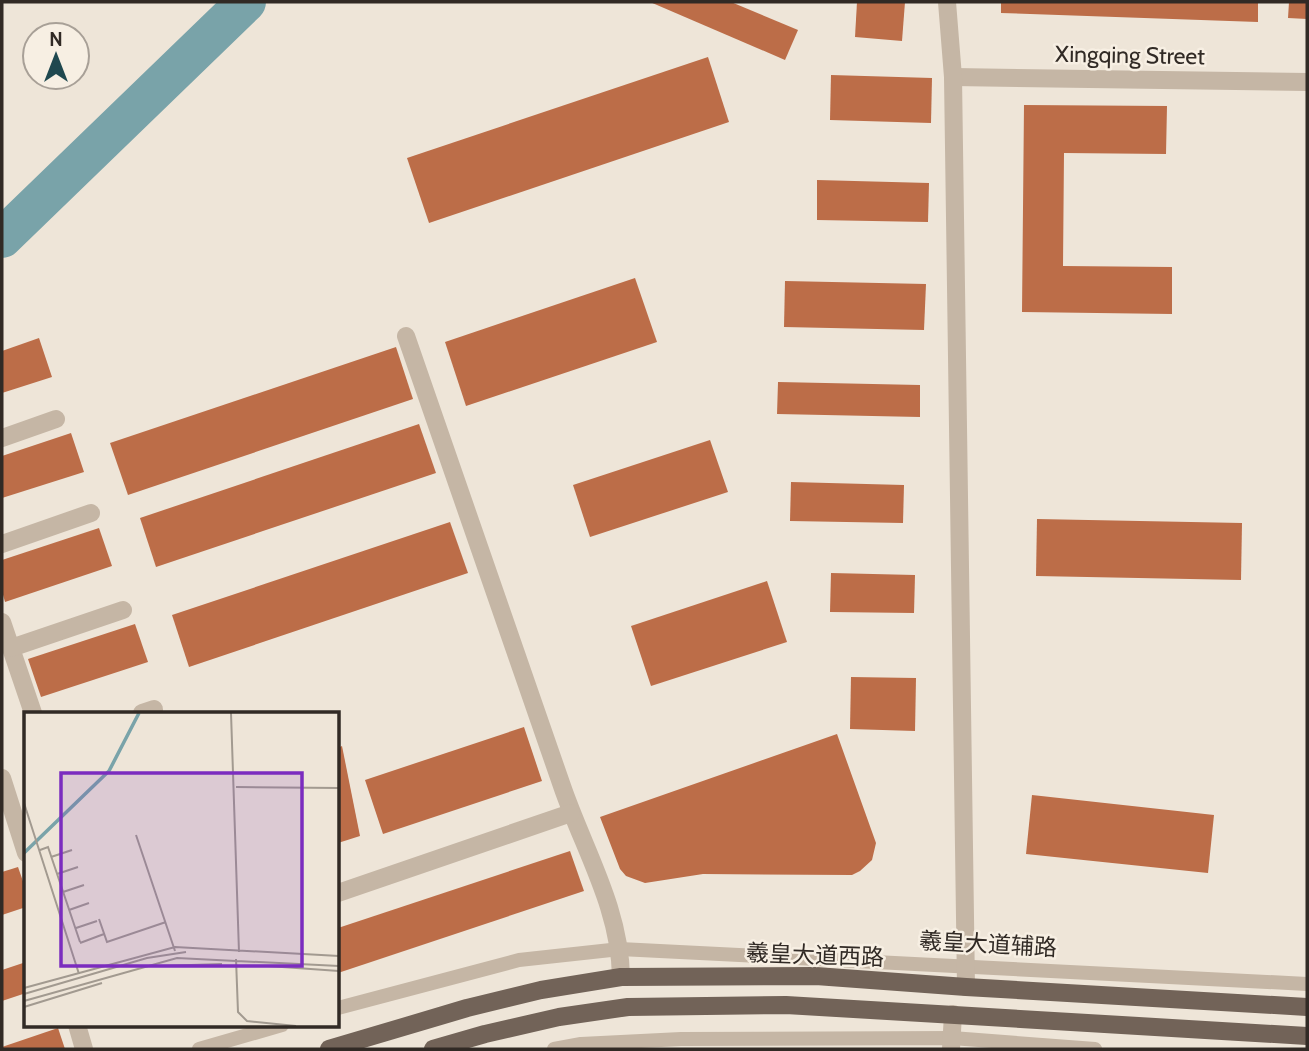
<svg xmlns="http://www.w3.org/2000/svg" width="1309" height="1051" font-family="Cabin,'Noto Sans SC',sans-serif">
<rect width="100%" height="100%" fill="#eee5d8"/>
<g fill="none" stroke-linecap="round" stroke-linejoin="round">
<polyline stroke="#79a3a9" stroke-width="40" points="2,238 246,2"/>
</g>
<g fill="#bc6d48">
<polygon points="650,2 731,2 798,30 785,60"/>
<polygon points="857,2 905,2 902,41 855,37"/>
<polygon points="1001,2 1258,2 1258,22 1001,13"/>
<polygon points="1289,2 1307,2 1307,19 1288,18"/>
<polygon points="708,57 729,122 429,223 407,158"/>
<polygon points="831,75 932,78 931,123 830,120"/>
<polygon points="1024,105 1167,106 1166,154 1064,153 1063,266 1172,267 1172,314 1022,312"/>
<polygon points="817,180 929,183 928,222 817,220"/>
<polygon points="635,278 657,342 466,406 445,342"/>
<polygon points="785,281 926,284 924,330 784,327"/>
<polygon points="39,338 52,377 2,393 2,351"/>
<polygon points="396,347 413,399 128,495 110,443"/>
<polygon points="778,382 920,385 920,417 777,414"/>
<polygon points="419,424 436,473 156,567 140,518"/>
<polygon points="71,433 84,472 2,498 2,456"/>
<polygon points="710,440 728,492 590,537 573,485"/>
<polygon points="791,482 904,485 903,523 790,521"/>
<polygon points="1037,519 1242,523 1241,580 1036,576"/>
<polygon points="450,522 468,573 189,667 172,615"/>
<polygon points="99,528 112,566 5,602 2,591 2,560"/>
<polygon points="831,573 915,575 914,613 830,612"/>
<polygon points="767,581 787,642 651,686 631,626"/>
<polygon points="135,624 148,662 41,697 28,659"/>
<polygon points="851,677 916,678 915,731 850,729"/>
<polygon points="524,727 542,781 383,834 365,780"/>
<polygon points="837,734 876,843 872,860 860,871 852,875 703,874 645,883 626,876 620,869 600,817"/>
<polygon points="342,746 360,836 338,843 338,748"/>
<polygon points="1032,795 1214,815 1208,873 1026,854"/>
<polygon points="570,851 584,891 338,973 338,928"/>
<polygon points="18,867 26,890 26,907 2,915 2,872"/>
<polygon points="26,962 26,993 2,1001 2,970"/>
<polygon points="58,1028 65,1049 2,1049 2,1047"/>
</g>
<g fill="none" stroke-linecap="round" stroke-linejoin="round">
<g stroke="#c5b6a5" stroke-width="14">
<polyline points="338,1008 519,960 620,949 1307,984"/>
<polyline points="199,1049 282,1025"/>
<polyline points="554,1049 581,1044 681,1039 952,1038 1095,1049"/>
</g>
<polyline stroke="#c5b6a5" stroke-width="18" points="953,77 1307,82"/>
<g stroke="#c5b6a5" stroke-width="18">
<polyline points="947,2 953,77 966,987"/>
<path d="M 406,336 C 458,486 510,636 562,786 C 584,850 620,908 621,977"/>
<polyline points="2,438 56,419"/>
<polyline points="2,544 91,513"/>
<polyline points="2,622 33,713"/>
<polyline points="11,648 123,610"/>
<polyline points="142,713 154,709"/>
<polyline points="2,778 26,853"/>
<polyline points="338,893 571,813"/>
<polyline points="77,1025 84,1049"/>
<polyline points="951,1049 953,1014"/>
</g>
<g stroke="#726358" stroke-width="18">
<polyline points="329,1049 467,1008 541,990 621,977 816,976 966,987 1307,1007"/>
<polyline points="433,1049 485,1034 559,1017 628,1007 786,1005 1307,1036"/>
</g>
</g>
<g text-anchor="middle" stroke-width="5" stroke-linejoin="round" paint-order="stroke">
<g font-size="23" fill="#312a25" stroke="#f7efe3">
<text transform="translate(1130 55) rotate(1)" y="8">Xingqing Street</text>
<text transform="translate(988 944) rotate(3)" y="8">羲皇大道辅路</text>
<text transform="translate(815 955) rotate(2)" y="8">羲皇大道西路</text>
</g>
</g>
<g transform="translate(24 712)">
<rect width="315" height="315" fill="#eee5d8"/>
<path fill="none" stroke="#79a3a9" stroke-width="3.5" d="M 0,141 L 85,59 L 115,1"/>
<path fill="none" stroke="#a29a90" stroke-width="2" d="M 207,1 L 215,240M 212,75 L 315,76M 0,91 L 55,262M 112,123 L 151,239M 16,138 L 24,135 L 56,230M 27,145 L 48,138M 33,162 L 54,155M 39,180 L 60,173M 45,198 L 65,191M 75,207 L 83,230 L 142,210M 52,216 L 73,209M 56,231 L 80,222M 212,247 L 214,300 L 223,309 L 272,314M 136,254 L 198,252M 244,254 L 315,259M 0,276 L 151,235 L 315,244M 0,282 L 123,246 L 162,240M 0,289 L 153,246 L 315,254M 0,295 L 78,271"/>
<path fill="#7b2cbf" fill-opacity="0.15" stroke="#7b2cbf" stroke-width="3.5" d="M 37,61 L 278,61 L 278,254 L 37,254 Z"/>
<rect width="315" height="315" fill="none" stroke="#312a25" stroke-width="3.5"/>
</g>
<rect width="1309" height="1051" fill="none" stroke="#312a25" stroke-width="7"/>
<g transform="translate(56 56)"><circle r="33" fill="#f7efe3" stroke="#a8a097" stroke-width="2"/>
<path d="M0-5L12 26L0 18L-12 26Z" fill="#1f484f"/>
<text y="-10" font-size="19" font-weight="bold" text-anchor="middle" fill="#312a25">N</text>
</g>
</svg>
